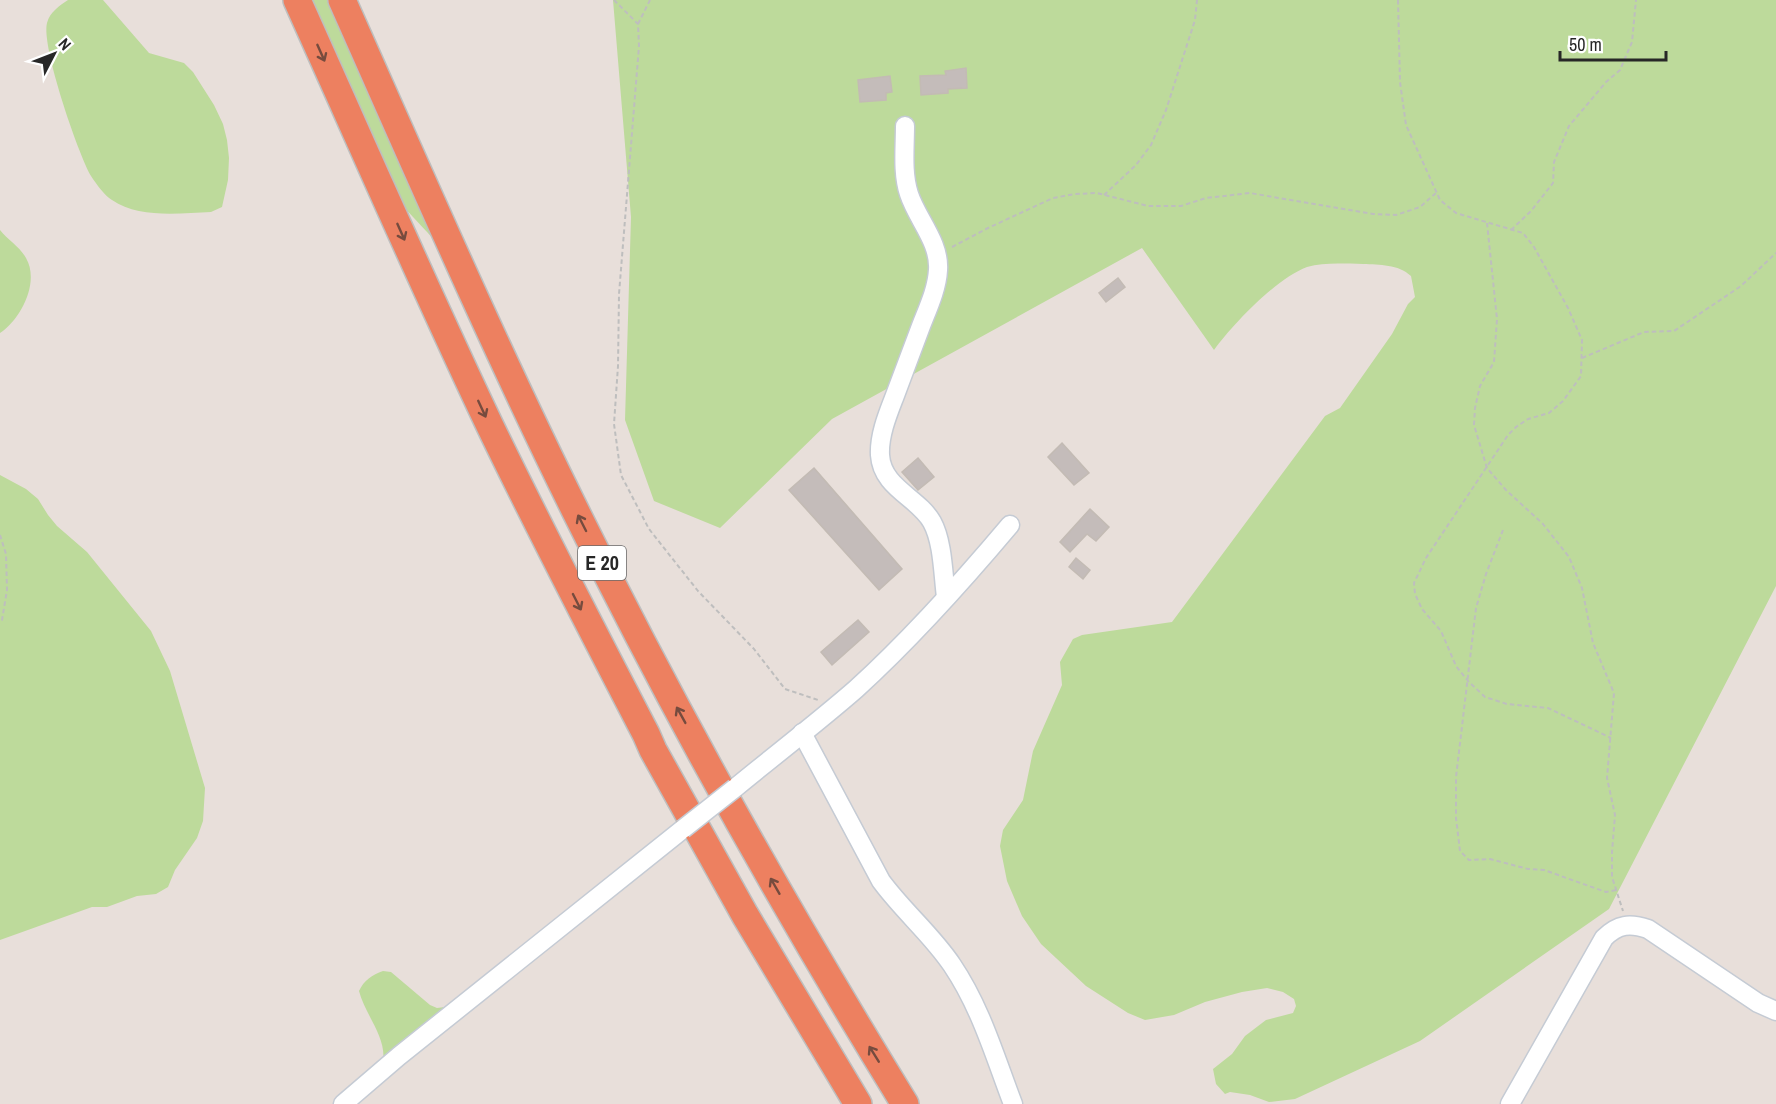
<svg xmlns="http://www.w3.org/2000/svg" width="1776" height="1104" font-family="'Archivo Narrow',sans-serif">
<rect width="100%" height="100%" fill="#e8dfda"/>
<g fill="#bdda9b">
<path d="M 68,0 L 103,0 L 149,53 L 184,63 L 193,72 L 214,105 L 223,124 L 227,140 L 229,158 L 228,180 L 222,207 L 211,212 C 181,213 139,219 112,200 C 104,195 97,185 91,176 C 78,153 41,46 47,23 C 50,12 59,6 68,0 Z"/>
<polygon points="308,0 330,0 440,246 400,203"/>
<path d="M 613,0 L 1776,0 L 1776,586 L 1609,909 L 1420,1041 L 1295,1099 L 1269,1102 L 1250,1095 L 1230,1092 L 1225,1094 L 1216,1084 L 1213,1069 L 1232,1054 L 1245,1036 L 1266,1020 L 1293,1013 L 1296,1006 L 1294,999 L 1283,992 L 1267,988 L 1242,992 L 1205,1002 L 1174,1015 L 1145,1020 L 1128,1013 L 1086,986 L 1041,944 L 1022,916 L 1007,881 L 1000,846 L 1003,830 L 1023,800 L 1033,751 L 1062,685 L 1060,662 L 1073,639 L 1082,635 L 1172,622 L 1325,416 L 1340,408 L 1392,334 L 1408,304 L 1415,297 L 1411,276 C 1398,264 1380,265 1363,264 C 1345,264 1324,262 1307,267 C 1277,278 1233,324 1214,350 L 1142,248 L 832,419 L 720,528 L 654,501 L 625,420 L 631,217 Z"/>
<path d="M 0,230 C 8,240 20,247 26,258 C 40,282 21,319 0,333 Z"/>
<polygon points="0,475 26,489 38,499 48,515 57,526 87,552 151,631 170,671 205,788 203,821 197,838 175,870 168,887 156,894 137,896 107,907 92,907 0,940"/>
<path d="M 383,971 L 391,972 L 430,1005 L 437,1008 L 445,1007 L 383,1062 C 387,1037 365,1015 359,991 C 364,980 372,975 383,971 Z"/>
</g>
<g fill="#c4bcba" stroke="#c3bbb4" stroke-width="1.5">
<polygon points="966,68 967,88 948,89 948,93 921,95 920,76 946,75 945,71"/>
<polygon points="890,76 892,92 886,93 886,100 860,102 858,80"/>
<polygon points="1118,278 1125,287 1106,302 1099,293"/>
<polygon points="1062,443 1089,473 1074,485 1048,457"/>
<polygon points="918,458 934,477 918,490 902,472"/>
<polygon points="814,468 902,569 879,590 789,490"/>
<polygon points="1090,509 1109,527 1096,541 1087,534 1070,552 1060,542"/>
<polygon points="1076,558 1090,570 1083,579 1069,567"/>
<polygon points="858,620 869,632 832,665 821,652"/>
</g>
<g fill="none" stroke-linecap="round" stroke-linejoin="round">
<g stroke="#c5cbd4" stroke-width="21">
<g id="minor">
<path d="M 905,126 C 905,148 902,173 909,194 C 917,219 940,242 938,270 C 937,289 928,308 921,326 C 912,350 903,374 894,398 C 887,416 879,436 880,455 C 882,488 918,497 932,522 C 943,542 943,574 946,597"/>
<path d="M 802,733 L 881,881 C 903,911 932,935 952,965 C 981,1008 995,1057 1013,1104"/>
<path d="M 735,788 C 775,755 817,723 856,689 C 911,639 962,582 1010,525"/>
<polyline points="343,1104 399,1056 683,829"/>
<path d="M 1510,1104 L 1604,938 C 1618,924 1630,923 1648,929 L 1758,1003 L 1776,1011"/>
</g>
</g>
<g stroke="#bebebe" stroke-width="30">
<g id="highway">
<path d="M 297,0 C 361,142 423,285 490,426 C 540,530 593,632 646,734 L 653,750 L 745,915 L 858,1104"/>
<path d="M 342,0 C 418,171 492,342 575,510 C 675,713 786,911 905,1104"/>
</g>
</g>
<g stroke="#bebebe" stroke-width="2" stroke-dasharray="4.5 3" stroke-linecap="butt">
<polyline points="614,0 638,24 639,46 619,294 618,366 614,424 621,475 649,529 698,591 754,649 785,689 818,700"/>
<polyline points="1398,0 1400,82 1406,125 1440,200 1456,213 1523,233 1534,247 1568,308 1582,340 1581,376 1563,401 1549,413 1528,419 1516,427 1508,435 1426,558 1414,583 1415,594 1422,609 1441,631 1456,666 1468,681 1485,697 1507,704 1548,708 1611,738"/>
<polyline points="638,24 650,0"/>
<polyline points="1104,195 1136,165 1151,145 1166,110 1195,20 1197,0"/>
<polyline points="1487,223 1497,319 1494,362 1480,386 1475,408 1474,425 1487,468 1506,490 1543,524 1569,557 1582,588 1593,643 1614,693 1607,778 1615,815 1612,852 1612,877 1623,911"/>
<polyline points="1511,230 1531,211 1553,183 1554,162 1569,126 1606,82 1620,70 1632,42 1636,0"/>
<polyline points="952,247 988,228 1053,198 1075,194 1097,193 1148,206 1181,206 1206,198 1250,193 1373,214 1396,215 1420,207 1436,193"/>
<polyline points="1582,358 1644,332 1674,331 1741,286 1776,253"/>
<polyline points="1503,530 1486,574 1476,608 1456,777 1456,818 1460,851 1469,860 1490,859 1528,869 1544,870 1606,892 1616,890"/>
<polyline points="0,535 6,554 7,590 2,620 0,623"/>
</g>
<use href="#minor" stroke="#fff" stroke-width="18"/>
<use href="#highway" stroke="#ed8060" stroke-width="27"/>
<g stroke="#c5cbd4" stroke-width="21" stroke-linecap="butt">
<polyline id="minor-bridge" points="683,829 735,788"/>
</g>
<use href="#minor-bridge" stroke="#fff" stroke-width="18"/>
</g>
<defs><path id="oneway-shaft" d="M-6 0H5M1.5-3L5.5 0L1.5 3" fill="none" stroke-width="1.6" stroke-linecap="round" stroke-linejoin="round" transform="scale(1.5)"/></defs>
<g stroke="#764b3e">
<use href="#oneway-shaft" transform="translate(321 53) rotate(66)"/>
<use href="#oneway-shaft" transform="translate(401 232) rotate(66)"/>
<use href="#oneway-shaft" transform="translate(482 409) rotate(65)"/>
<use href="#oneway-shaft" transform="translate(582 523) rotate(-117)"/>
<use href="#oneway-shaft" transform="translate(577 602) rotate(63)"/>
<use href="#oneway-shaft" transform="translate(681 715) rotate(-119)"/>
<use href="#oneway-shaft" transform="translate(775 886) rotate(-120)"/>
<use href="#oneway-shaft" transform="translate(874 1054) rotate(-122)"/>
</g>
<g text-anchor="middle" stroke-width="6" stroke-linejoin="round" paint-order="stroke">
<rect fill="#fff" stroke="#686868" stroke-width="1.5" x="578" y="546" width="48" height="34" rx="4.5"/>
<g font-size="20" font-weight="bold" fill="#272727">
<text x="602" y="570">E 20</text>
</g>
</g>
<g transform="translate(54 54) rotate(48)" stroke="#ffffff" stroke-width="4.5" paint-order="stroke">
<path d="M0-4.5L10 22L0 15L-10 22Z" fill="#272727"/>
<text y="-9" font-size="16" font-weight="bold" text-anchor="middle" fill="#272727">N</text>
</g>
<path d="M1560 51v9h106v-9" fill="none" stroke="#272727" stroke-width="3"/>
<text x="1569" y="51" font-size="18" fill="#272727" stroke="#ffffff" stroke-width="4.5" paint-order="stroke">50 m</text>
</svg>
